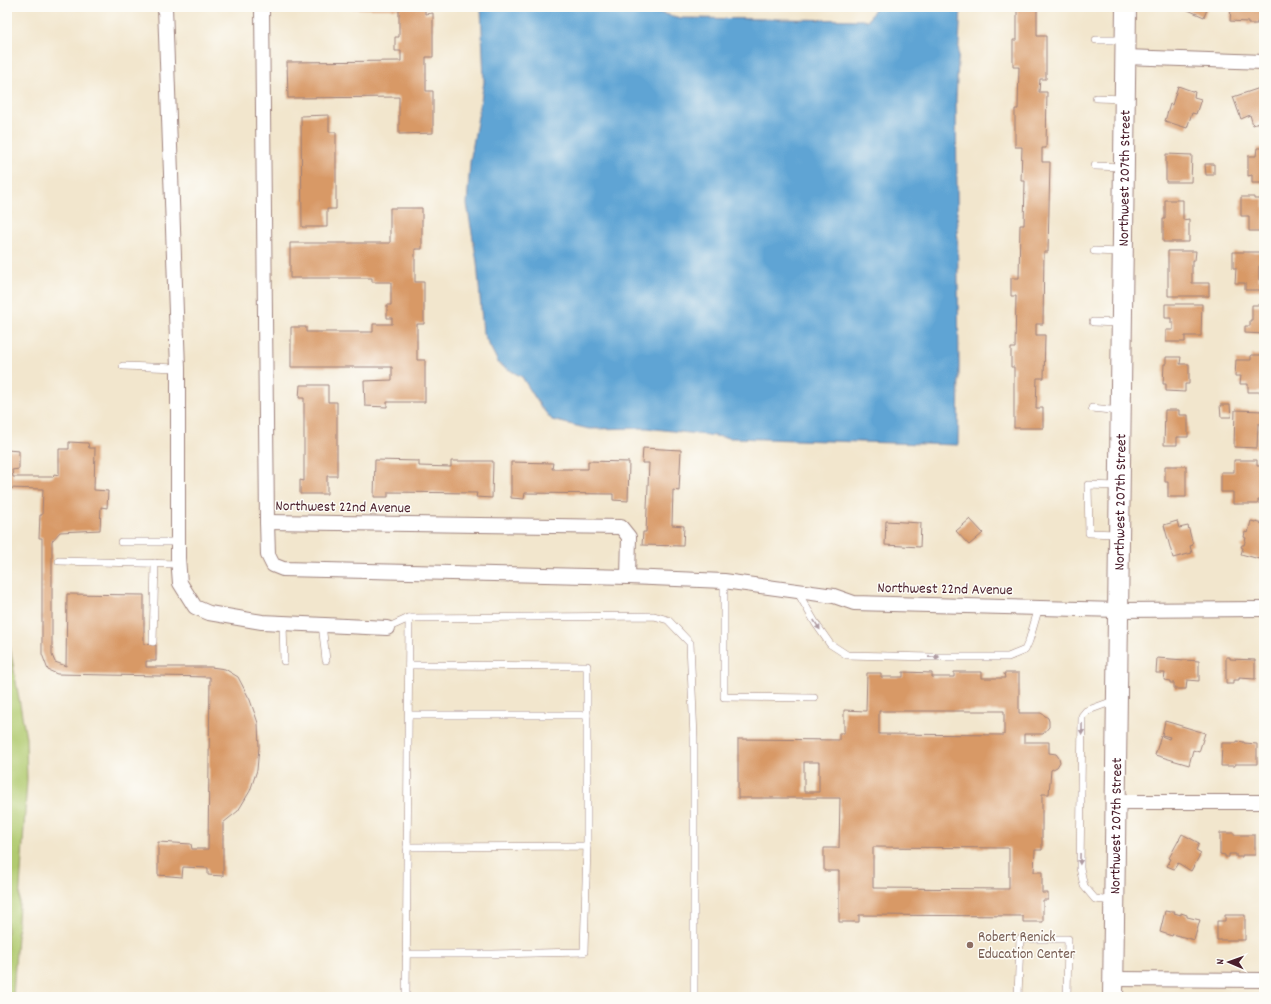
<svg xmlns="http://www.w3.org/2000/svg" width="1271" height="1004" font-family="Dekko,sans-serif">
<rect width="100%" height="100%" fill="#fdfcf7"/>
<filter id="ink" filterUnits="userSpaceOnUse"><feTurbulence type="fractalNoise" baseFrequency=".025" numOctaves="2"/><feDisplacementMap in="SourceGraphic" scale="8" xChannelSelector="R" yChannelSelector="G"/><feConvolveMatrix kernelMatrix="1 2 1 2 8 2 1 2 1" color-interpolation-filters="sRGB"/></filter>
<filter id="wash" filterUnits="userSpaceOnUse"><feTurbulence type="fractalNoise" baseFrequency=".012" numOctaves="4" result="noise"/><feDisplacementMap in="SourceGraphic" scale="16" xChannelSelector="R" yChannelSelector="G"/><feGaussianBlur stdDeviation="0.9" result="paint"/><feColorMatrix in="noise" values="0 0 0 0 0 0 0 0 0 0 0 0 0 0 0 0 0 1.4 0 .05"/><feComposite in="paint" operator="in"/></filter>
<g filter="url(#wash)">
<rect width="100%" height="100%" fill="#f2e6cd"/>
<polygon fill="#b1ca70" stroke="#7e744e" points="7,631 26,738 27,781 13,997 7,997"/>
<polygon fill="#5fa4d4" stroke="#546280" points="481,7 635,7 681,18 868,20 876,7 961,7 956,98 959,368 958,445 731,438 647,428 589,429 552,420 541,407 522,377 499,364 483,333 477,262 467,204 470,162 484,82"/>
<g id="blocks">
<g fill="#d89966" fill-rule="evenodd">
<polygon points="286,7 425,7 425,14 433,13 433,57 426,57 426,91 433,91 433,133 399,134 399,97 288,98 287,62 401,61 401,51 395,51 395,37 399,37 399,9 286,9"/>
<polygon points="1013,7 1037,7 1037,36 1046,36 1046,79 1040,79 1039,92 1047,92 1046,148 1042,148 1042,162 1050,162 1048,252 1044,252 1043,324 1036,324 1036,335 1045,335 1044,378 1037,378 1036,408 1043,408 1043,428 1014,428 1014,367 1011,367 1011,348 1015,348 1016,296 1011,296 1011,278 1019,278 1020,225 1024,225 1025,181 1021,181 1022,147 1015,147 1015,109 1018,109 1019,67 1013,67 1013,40 1017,40 1017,8 1013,8"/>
<polygon points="1173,7 1208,7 1204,17 1181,7 1180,10"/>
<polygon points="1231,7 1264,7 1264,22 1257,22 1257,24 1248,24 1248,22 1230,21"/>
<polygon points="1178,86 1195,92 1194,97 1201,99 1196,114 1192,113 1187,128 1165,121 1170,104 1172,105"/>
<polygon points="1260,88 1264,99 1264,121 1253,125 1250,115 1241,119 1233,97"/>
<polygon points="329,115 329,132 336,132 336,209 327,209 327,227 302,227 301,116"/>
<polygon points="1257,148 1264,148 1264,183 1252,183 1252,175 1248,176 1248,156 1256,156"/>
<polygon points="1166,154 1192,155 1191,182 1166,182"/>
<polygon points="1205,164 1214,164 1214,175 1206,175"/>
<polygon points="1241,197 1254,197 1254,199 1264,199 1264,231 1249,231 1249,216 1241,216"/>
<polygon points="1165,200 1183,200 1183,220 1189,219 1189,242 1163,242 1163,219 1165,219"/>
<polygon points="390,208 422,208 422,249 415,249 415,282 424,282 424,324 417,324 417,360 425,360 425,402 387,402 387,407 365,406 364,381 392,380 392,367 291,367 291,327 306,327 306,332 373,332 373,324 392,324 392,318 387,318 387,305 391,305 391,282 372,282 372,278 290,278 290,243 390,243"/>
<polygon points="1168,251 1196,251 1195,260 1192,260 1192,283 1209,283 1209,296 1168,296"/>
<polygon points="1233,252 1264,252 1264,266 1259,266 1259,280 1264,280 1264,290 1245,290 1245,283 1235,283 1236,268 1233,268"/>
<polygon points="1165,304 1202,304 1201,336 1185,336 1185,342 1166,342 1166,330 1173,330 1173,323 1171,323 1171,318 1165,318"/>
<polygon points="1252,305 1264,305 1264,334 1245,333 1245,326 1250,326 1250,320 1252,320"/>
<polygon points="1251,355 1264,355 1264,392 1248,392 1248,384 1240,384 1241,376 1235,376 1236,360 1251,360"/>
<polygon points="1166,357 1181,357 1180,364 1189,364 1189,384 1185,384 1185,392 1166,391 1166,384 1163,384 1164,364 1166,364"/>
<polygon points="300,385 328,385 328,402 337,402 337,476 327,476 327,494 300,494 300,480 304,481 304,398 299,398"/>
<polygon points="1220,405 1230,405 1231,417 1221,417"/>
<polygon points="1165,410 1179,410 1179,415 1188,415 1188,437 1177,437 1177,445 1164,445"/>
<polygon points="1235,410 1264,411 1264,424 1258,424 1257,448 1234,447"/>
<polygon points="69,442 88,443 89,448 95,448 94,490 108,491 107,508 101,507 100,530 60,532 52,541 52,655 55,662 66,666 67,594 144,595 144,644 156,645 156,661 146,661 146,667 211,667 225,669 238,677 250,700 258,723 259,747 257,770 250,791 238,811 223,823 223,876 208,875 208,868 183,867 182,877 158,875 158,842 191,844 192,849 208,849 210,677 57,674 48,670 42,654 42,538 39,538 40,515 42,515 43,489 7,488 7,450 19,451 19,469 12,470 13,477 53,477 54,474 59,475 59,449 69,449"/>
<polygon points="643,448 681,450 679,491 673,490 672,525 684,526 683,546 642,545 643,532 646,532 649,463 642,463"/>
<polygon points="375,460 419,461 419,466 451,467 451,461 493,461 492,498 476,497 477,493 388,492 388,497 374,497"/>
<polygon points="1234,460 1257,460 1257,466 1264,466 1264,500 1258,500 1258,504 1233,504 1233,492 1221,492 1221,472 1234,472"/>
<polygon points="588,461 629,462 628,501 613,500 613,494 525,493 524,499 511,498 511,462 553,463 552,469 588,469"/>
<polygon points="1165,466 1186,466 1186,497 1168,497 1168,482 1165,482"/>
<polygon points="970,519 983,533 969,545 956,531"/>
<polygon points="886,521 921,523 920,547 885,545"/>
<polygon points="1177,521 1179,528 1188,526 1193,545 1190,546 1192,553 1173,558 1164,525"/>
<polygon points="1251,521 1264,524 1264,555 1263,560 1241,554 1243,548 1241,547 1242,545 1244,545 1246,538 1244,537 1245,532 1248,533"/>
<polygon points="1226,657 1230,657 1230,659 1255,660 1255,679 1239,678 1239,680 1233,680 1233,684 1226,684"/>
<polygon points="1157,658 1199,661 1199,681 1187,680 1186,689 1174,689 1174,683 1170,683 1170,681 1164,680 1165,673 1156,673"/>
<path d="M 903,672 L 932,673 L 932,677 L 954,677 L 954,672 L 982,672 L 982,678 L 1005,678 L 1004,673 L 1019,673 L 1019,713 L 1041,713 L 1048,718 L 1049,721 L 1049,727 L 1043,734 L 1024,734 L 1024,742 L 1049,742 L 1049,753 L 1056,754 L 1059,758 L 1060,762 L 1057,767 L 1051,770 L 1049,794 L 1042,794 L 1042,850 L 1035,850 L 1034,872 L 1042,872 L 1042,893 L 1048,893 L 1048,900 L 1043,900 L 1043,922 L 1023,922 L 1023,916 L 859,915 L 859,922 L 839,922 L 839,871 L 824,871 L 824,848 L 839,848 L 840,798 L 738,798 L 738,739 L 839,740 L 839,733 L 844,733 L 844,710 L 866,711 L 867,673 L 881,673 L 881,677 L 903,677 ZM 879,711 L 1004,711 L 1004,735 L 879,734 ZM 804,762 L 819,762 L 819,792 L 804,792 ZM 873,847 L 1009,848 L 1009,889 L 873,888 Z"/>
<polygon points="1165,721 1205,733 1199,752 1193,750 1189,765 1155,755 1161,736 1169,739 1170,737 1162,735"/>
<polygon points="1237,741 1244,742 1244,743 1257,744 1257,764 1235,764 1235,766 1221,766 1222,743 1237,743"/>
<polygon points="1220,833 1234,833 1234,835 1255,835 1255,855 1242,855 1242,857 1236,857 1236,854 1229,854 1229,857 1225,857 1225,855 1220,854"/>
<polygon points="1182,834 1199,843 1196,850 1201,853 1191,871 1178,863 1174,869 1167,866 1171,859 1169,858"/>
<polygon points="1165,911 1171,912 1172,911 1175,911 1174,913 1181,915 1181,913 1187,915 1187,917 1200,920 1194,940 1173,934 1172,936 1160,932"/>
<polygon points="1225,915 1245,915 1245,940 1217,940 1217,921 1225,921"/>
</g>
</g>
</g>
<g filter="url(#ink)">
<use href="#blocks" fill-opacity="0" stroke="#9e827c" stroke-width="1"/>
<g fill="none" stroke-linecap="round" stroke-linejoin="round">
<g stroke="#9e827c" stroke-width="8">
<g id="lane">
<polyline points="1096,40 1125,40"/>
<polyline points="1096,98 1125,99"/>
<polyline points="1095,166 1124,167"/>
<polyline points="1094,251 1121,252"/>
<polyline points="1093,322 1120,323"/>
<polyline points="123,366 178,368"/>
<polyline points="1092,408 1119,411"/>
<polyline points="1117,534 1089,533 1088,485 1118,486"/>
<polyline points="121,542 178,542"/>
<polyline points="59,561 179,564"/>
<polyline points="724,581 724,697 814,698"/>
<polyline points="797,591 816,624 830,644 847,655 930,657 1008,657 1025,650 1029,641 1039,607"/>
<polyline points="283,623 284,661"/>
<polyline points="322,624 326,660"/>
<polyline points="387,628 409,618"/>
<polyline points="153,642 155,563"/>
<polyline points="409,665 587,666 587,846"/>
<polyline points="409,715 587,715"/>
<polyline points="1113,901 1095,899 1084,886 1080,868 1082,716 1086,711 1116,700"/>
<polyline points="406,954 492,954 584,952 587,846 407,847"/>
<polyline points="406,997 409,618 654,616 668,620 690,643 694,738 694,997"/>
<polyline points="1018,997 1020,939 1068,939 1067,997"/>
</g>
</g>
<g stroke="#9e827c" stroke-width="16">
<g id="street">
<polyline points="165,7 178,368 178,558 180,583 195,607 209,613 262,622 387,628"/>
<polyline points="262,7 267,522 268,555 273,565 283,569 628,577 724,581 834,596 854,603 1119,610 1264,609"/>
<polyline points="1125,57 1264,62"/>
<polyline points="267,522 621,527 629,537 628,577"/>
<polyline points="1117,802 1264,802"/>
<polyline points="1113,979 1264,980"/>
</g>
</g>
<g stroke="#9e827c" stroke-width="22">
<g id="secondary">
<path id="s1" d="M 1113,997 L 1126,7"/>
</g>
</g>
<use href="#lane" stroke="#fff" stroke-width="7"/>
<use href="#street" stroke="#fff" stroke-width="14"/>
<use href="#secondary" stroke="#fff" stroke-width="20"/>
</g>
<defs><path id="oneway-solid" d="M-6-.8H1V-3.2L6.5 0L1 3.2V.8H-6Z"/></defs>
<g fill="#ae9aa0">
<use href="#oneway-solid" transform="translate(817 625) rotate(57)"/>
<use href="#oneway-solid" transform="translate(934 657) rotate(-1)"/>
<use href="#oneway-solid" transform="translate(1082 729) rotate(91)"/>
<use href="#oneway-solid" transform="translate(1080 859) rotate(91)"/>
</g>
</g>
<circle fill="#8d6e63" stroke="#fdfcf7" stroke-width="1.5" cx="970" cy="945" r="4"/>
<g text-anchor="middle" stroke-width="3" stroke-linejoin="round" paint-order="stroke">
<g font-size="15" fill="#4a1f2b" stroke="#fdfcf7">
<text dy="5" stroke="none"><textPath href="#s1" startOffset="819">Northwest 207th Street</textPath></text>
<text dy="5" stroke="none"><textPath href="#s1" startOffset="495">Northwest 207th Street</textPath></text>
<text transform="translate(343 506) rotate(1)" y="5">Northwest 22nd Avenue</text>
<text transform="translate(945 588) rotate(1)" y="5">Northwest 22nd Avenue</text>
<text dy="5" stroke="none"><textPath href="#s1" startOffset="171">Northwest 207th Street</textPath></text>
</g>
<g font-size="15" fill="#785e54" stroke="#fdfcf7" text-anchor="start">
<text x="978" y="941">Robert Renick<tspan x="978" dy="17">Education Center</tspan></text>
</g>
</g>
<rect width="1271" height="1004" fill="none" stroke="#fdfcf7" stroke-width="24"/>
<g transform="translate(1229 962) rotate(272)" stroke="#fdfcf7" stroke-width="3" paint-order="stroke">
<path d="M0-3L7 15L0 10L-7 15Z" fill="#4a1f2b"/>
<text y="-6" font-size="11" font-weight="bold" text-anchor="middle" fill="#4a1f2b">N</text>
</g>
</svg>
